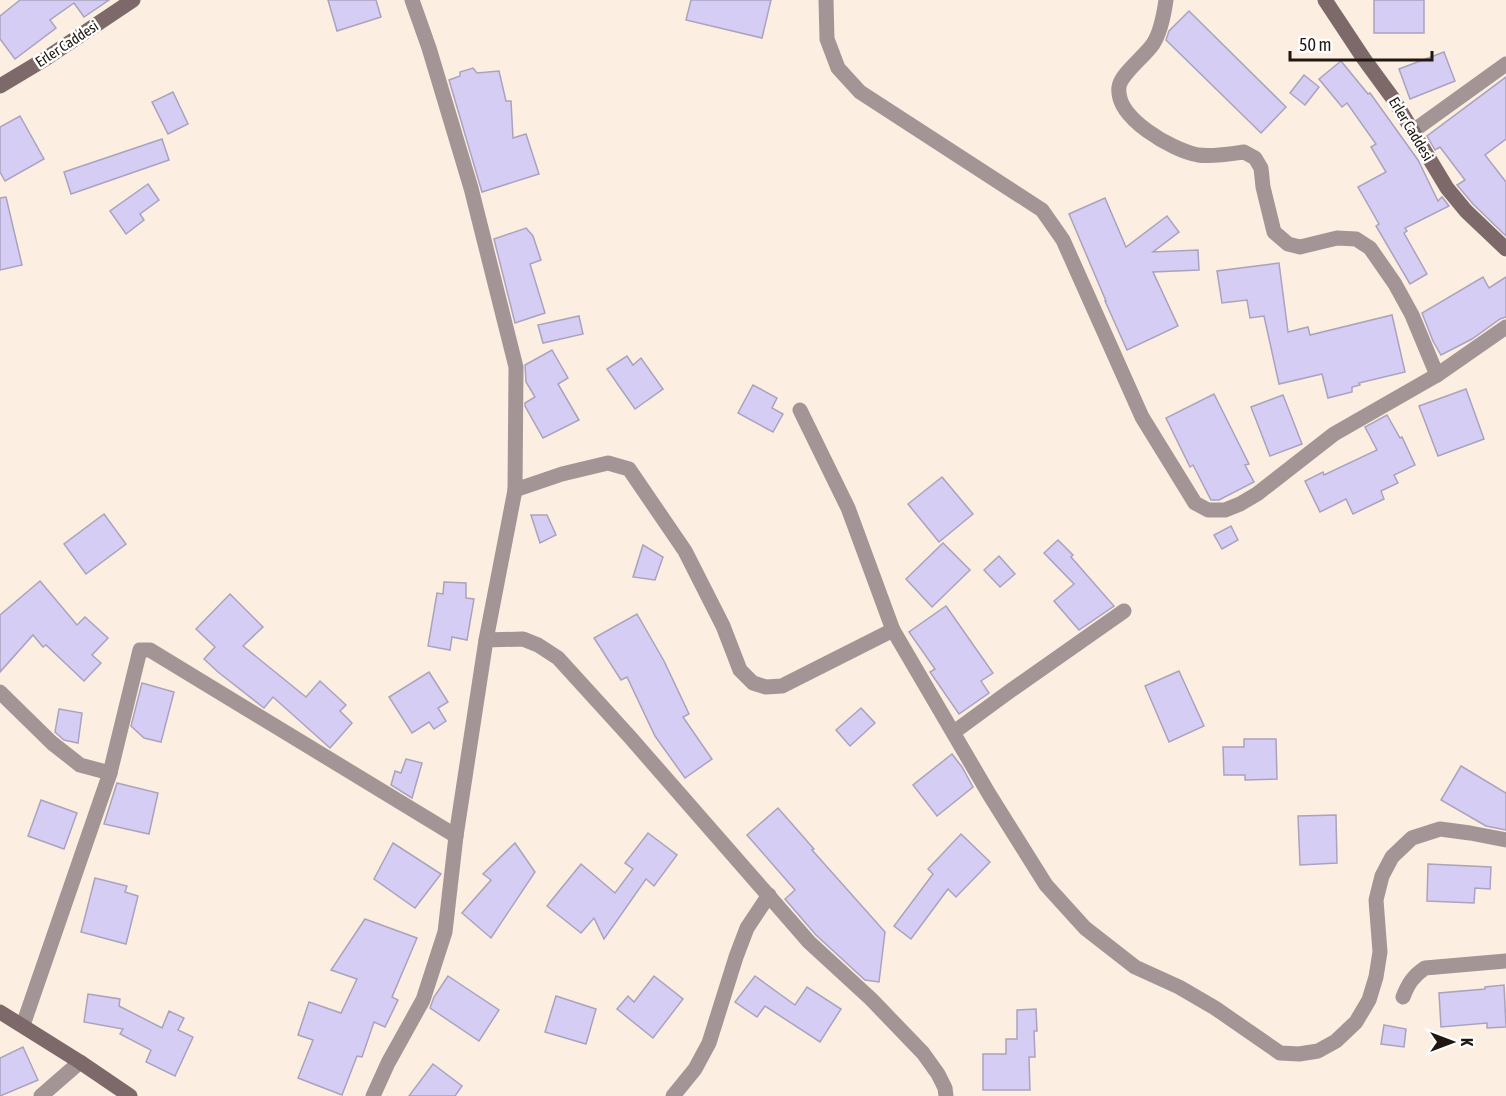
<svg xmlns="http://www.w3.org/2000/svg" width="1506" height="1096" font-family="'Asap Condensed',sans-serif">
<rect width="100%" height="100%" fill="#fcefe1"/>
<g fill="#d6cdf5" stroke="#a9a3be" stroke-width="1.5">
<polygon points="20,0 109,0 84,17 74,3 50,20 56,28 15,59 0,39 0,16"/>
<polygon points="328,0 376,0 381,17 337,31"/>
<polygon points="691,0 771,0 762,38 686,20"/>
<rect x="1374" y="0" width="50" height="33"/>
<polygon points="1189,11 1286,107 1261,133 1166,40 1169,31"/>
<polygon points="1444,52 1455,81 1410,99 1399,69"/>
<polygon points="1341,61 1368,94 1370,93 1418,160 1438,201 1442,197 1449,206 1405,228 1407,231 1404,233 1427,274 1410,284 1376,226 1379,224 1358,187 1386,172 1371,147 1376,144 1347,103 1342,107 1319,79"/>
<polygon points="473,68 477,73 499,71 506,101 511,101 513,138 526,134 539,174 482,192 449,80 460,76 460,72"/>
<polygon points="1304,75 1319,87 1305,105 1290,93"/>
<polygon points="1506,77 1506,139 1485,155 1506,182 1506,236 1473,204 1457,185 1465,180 1440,147 1435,150 1427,136"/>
<polygon points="173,92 188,124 168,134 152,102"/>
<polygon points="20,116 44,159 5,181 0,172 0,127"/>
<polygon points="162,139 169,160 71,194 64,172"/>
<polygon points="148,184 159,200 140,214 144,220 126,234 110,211"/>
<polygon points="6,197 22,265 0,270 0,198"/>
<polygon points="1105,198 1126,247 1167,216 1179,232 1153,252 1198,250 1199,270 1153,272 1178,326 1127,350 1105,301 1106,301 1069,214"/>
<polygon points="526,228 533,236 541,260 530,264 545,313 515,323 494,239"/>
<polygon points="1279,263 1288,332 1308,327 1310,335 1392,315 1405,372 1359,383 1360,385 1352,387 1352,392 1328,398 1322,374 1279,384 1264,316 1250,318 1247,300 1222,303 1217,271"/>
<polygon points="1483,277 1489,288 1506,277 1506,317 1500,319 1472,339 1441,355 1433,341 1422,313"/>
<polygon points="579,316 583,334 543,343 538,325"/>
<polygon points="552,350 568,378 558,384 579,420 543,438 525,406 525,403 535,397 526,382 525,365"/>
<polygon points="627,356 633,365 641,358 663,389 635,409 607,369"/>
<polygon points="753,385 777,398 772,408 783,414 773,432 738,413"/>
<polygon points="1466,389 1484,439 1438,456 1419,406"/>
<polygon points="1214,394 1249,464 1245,465 1254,482 1219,500 1211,500 1193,465 1190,467 1166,418"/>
<polygon points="1283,395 1302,444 1270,456 1251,407"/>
<polygon points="1387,415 1400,438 1402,437 1415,465 1394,475 1398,483 1381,491 1384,499 1353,514 1346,499 1320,512 1305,481 1323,472 1324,475 1377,450 1365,427"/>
<polygon points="942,477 973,514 939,542 908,504"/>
<polygon points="104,514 126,544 86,574 64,544"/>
<polygon points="531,515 547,515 556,535 540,543"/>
<polygon points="1231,526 1238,540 1222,549 1214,535"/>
<polygon points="1058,540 1073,555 1071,557 1114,606 1079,630 1054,601 1074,584 1044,553"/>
<polygon points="943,543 970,570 932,607 906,579"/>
<polygon points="643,545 663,557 655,580 633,577"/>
<polygon points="999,556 1015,574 1000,587 984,570"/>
<polygon points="40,581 77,625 85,617 108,638 92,655 101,663 84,681 46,645 43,647 33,635 0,672 0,615"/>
<polygon points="444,582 466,583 466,598 474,599 467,640 452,637 450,650 428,646 437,593 443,594"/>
<polygon points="230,594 263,627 243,646 306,697 320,681 346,705 340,711 352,723 330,748 273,697 264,708 218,672 204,659 215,647 196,629"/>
<polygon points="946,606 993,673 981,681 989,693 959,714 930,672 935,669 909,632"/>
<polygon points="637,614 664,661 689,714 683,717 712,759 685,778 655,736 627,677 621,680 594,638"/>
<polygon points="1179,671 1204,726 1169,742 1145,686"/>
<polygon points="429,672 448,702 438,708 446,721 434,729 429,722 412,733 389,697"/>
<polygon points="142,683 174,692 161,742 144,738 131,726"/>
<polygon points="861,708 875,723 850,746 836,730"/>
<polygon points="59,709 82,713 78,743 64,740 55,732"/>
<polygon points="1244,739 1276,739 1277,779 1245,780 1245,775 1224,775 1223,747 1244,747"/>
<polygon points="952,754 962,767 973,787 937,816 913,785"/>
<polygon points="406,759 422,763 412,798 391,785 395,771 401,773"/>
<polygon points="1461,766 1506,793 1506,830 1486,826 1441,800"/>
<polygon points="117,783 158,793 149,834 104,824"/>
<polygon points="41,800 77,813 64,849 28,836"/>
<polygon points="778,808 814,849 812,850 885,932 879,982 865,980 816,935 785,899 795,890 747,835"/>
<polygon points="1336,815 1337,863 1300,865 1298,816"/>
<polygon points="648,833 677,855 654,886 646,879 604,939 594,918 581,933 547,906 581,864 615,893 633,869 625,863"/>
<polygon points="961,834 990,862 956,897 948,889 911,939 894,926 933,874 928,869"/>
<polygon points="393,843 441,874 415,908 374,879"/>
<polygon points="515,843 535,872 491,938 462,913 491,880 483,874"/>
<polygon points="1428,864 1491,867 1490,889 1475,888 1474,903 1427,901"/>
<polygon points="95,878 127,886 125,892 138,896 126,944 81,932"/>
<polygon points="365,919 417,938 392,997 398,1000 385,1027 374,1022 362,1057 357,1056 342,1095 298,1078 313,1040 298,1035 309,1002 341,1013 357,979 331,970"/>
<polygon points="448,976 499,1010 479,1041 430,1008 434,997"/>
<polygon points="654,976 683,999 653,1038 617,1009 628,996 634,1002"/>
<polygon points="755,976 795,1005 807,987 841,1009 820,1042 765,1006 757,1017 735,1002"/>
<polygon points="1504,985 1506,1027 1487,1028 1487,1023 1441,1027 1439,993 1485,989 1485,987"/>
<polygon points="88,994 120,999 119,1006 162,1028 169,1011 184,1018 178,1030 193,1037 175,1076 146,1062 151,1050 120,1034 123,1029 84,1022"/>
<polygon points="556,996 596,1009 586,1044 545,1032"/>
<polygon points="1036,1009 1037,1031 1034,1031 1035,1057 1029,1057 1030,1090 983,1090 983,1054 1006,1054 1006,1039 1017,1039 1017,1010"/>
<polygon points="1384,1025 1406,1029 1404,1047 1381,1044"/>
<polygon points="23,1047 38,1080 0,1096 0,1058"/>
<polygon points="433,1064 462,1086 455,1096 409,1096"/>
</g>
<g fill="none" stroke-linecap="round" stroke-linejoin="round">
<g stroke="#a39595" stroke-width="15">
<polyline points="826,0 827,39 838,68 860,92 1042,210 1063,240 1142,417 1195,503 1208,510 1225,510 1240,504 1257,494 1334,434 1437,375 1506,327"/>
<path d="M 1166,0 C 1164,14 1161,32 1153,44 C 1145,56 1120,75 1119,87 C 1115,118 1172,150 1198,155 C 1213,157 1230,154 1244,152 L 1255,158 L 1261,168 L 1263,187 L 1274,232 L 1288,244 L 1300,247 L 1337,238 L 1356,239 L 1370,248 L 1395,284 L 1412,315 L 1437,375"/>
<polyline points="1413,131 1506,64"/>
<polyline points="800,410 848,508 893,630 989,794 1046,885 1085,928 1135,967 1179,987 1215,1008 1280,1053 1299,1054 1318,1051 1336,1041 1356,1022 1369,1000 1376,977 1380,952 1376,900 1382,876 1392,857 1412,838 1440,829 1470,833 1506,840"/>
<polyline points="515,490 562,474 608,463 629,469 685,551 723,626 740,670 753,683 766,687 782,686 893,630"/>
<polyline points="486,640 523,639 538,645 558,658 629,736 809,942 871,999 923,1053 938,1074 945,1088 946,1096"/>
<polyline points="0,692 52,743 80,765 110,773"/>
<polyline points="954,732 1010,691 1124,611"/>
<path d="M 1403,997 C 1408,984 1413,976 1425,968 L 1506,961"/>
<polyline points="23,1025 110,773 140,650 150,650 456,836"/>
<polyline points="41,1096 80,1062"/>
<polyline points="373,1096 388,1063 423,1000 445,932 456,836 486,640 515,490 516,367 471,188 429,48 412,0"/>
<polyline points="673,1096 695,1069 709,1043 736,957 747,928 769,895"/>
</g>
<g stroke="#7d6969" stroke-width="15">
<polyline points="1325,0 1364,59 1394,100 1447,188 1466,211 1506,249"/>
<polyline points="0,86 45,59 133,0"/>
<polyline points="0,1012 80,1062 130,1096"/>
</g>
</g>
<g text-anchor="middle" stroke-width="5" stroke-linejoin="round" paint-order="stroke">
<g font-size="15" fill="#201810" stroke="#fff">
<text transform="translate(67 44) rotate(-33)" y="5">Erler Caddesi</text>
<text transform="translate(1411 129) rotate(59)" y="5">Erler Caddesi</text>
</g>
</g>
<g transform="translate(1452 1042) rotate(90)" stroke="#ffffff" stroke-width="4.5" paint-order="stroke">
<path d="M0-4.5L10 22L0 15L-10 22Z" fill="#201810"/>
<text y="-9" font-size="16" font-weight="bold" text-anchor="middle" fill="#201810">K</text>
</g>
<path d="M1290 51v9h142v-9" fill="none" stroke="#201810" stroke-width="3"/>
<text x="1299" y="51" font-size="18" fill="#201810" stroke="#ffffff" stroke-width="4.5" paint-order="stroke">50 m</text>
</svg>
